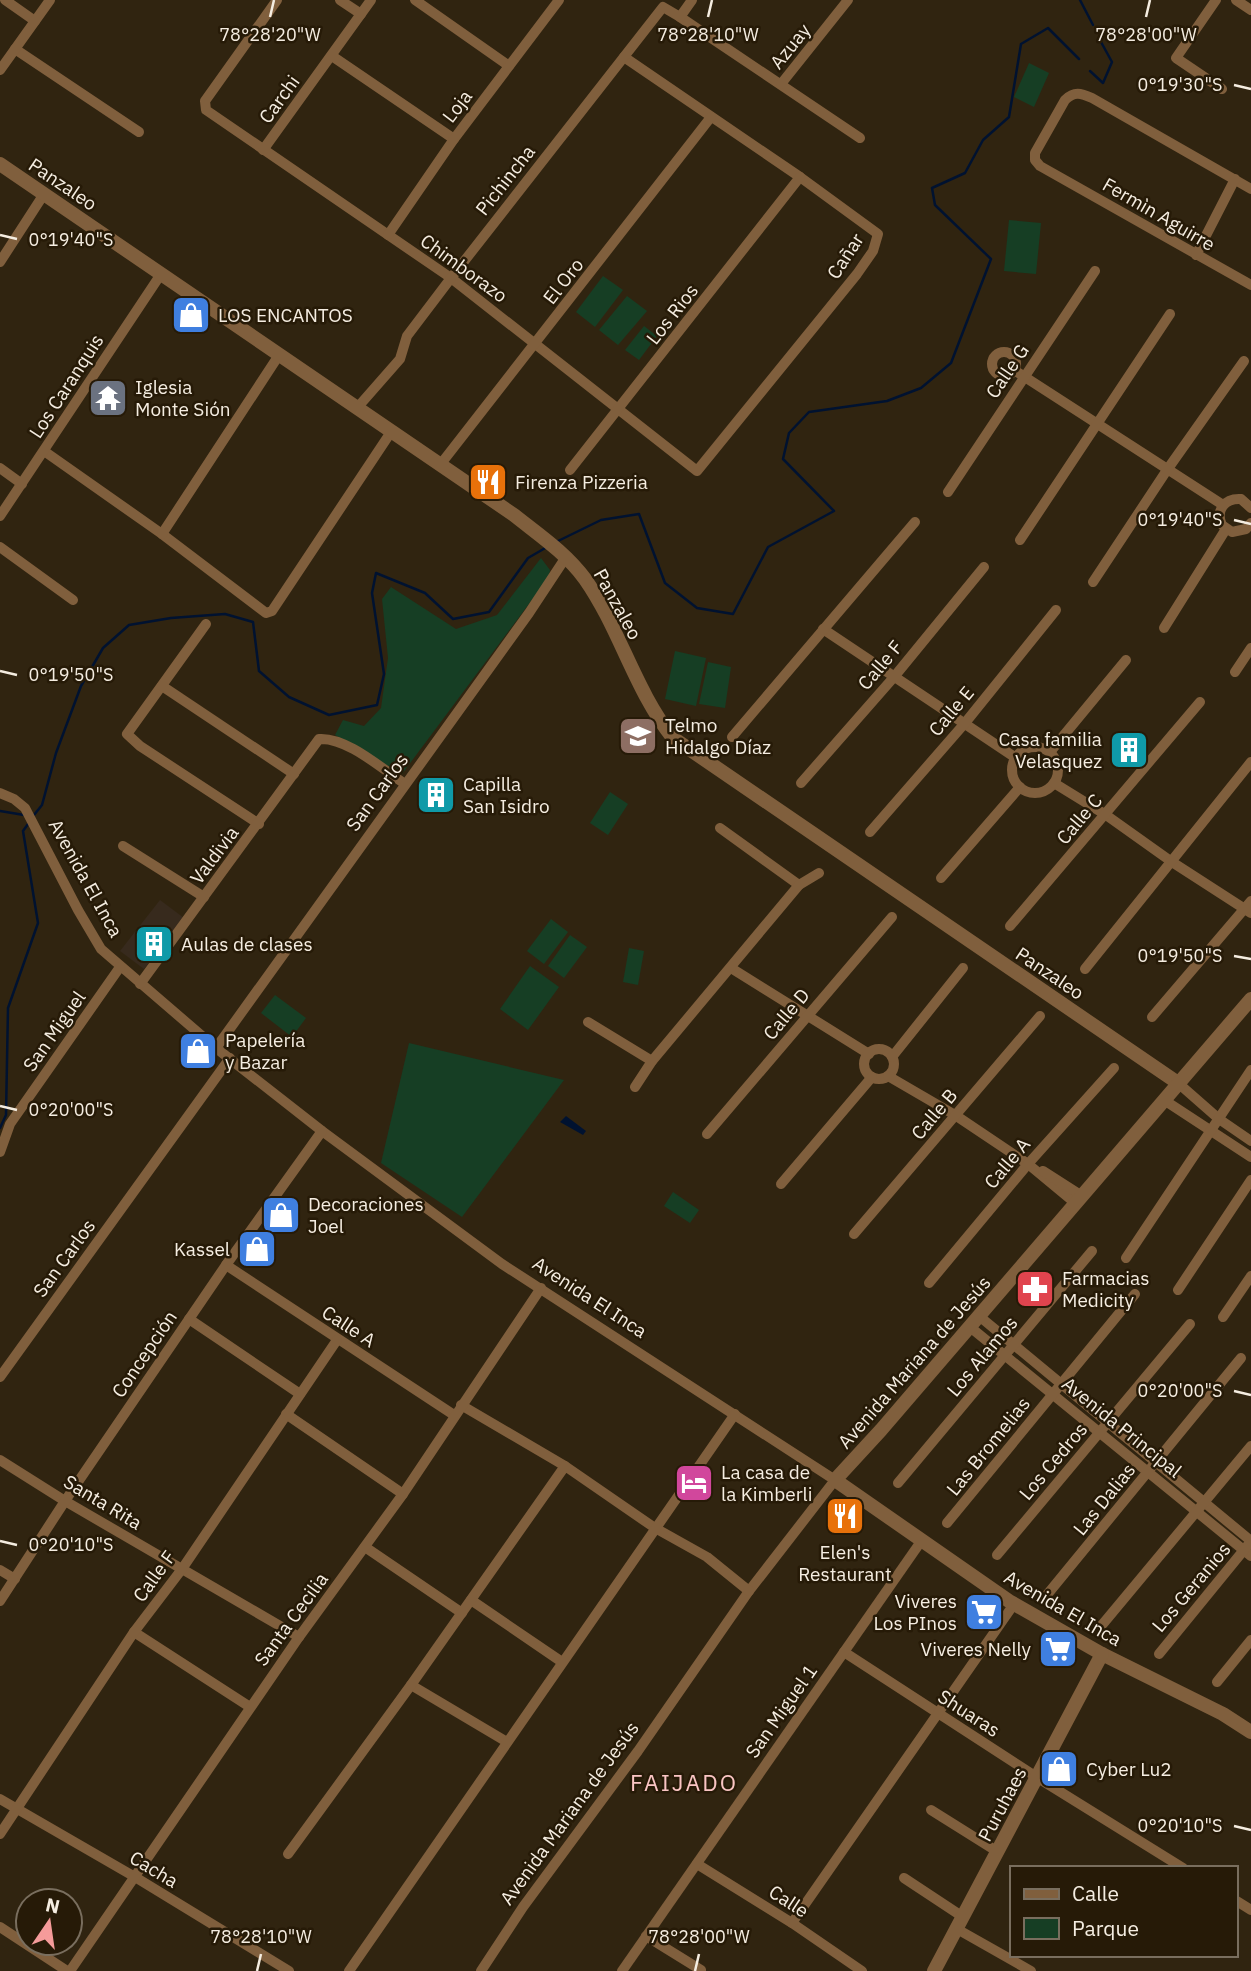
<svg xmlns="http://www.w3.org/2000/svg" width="1251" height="1971" font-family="'IBM Plex Sans',sans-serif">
<rect width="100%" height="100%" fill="#302410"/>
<polygon fill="#372a1d" points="160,900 184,918 144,969 120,951"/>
<g fill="#163e24">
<polygon points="1029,63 1049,73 1034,107 1014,97"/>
<polygon points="1009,220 1041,223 1036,274 1004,271"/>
<polygon points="603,276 623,290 595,327 576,312"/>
<polygon points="627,296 647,311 618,345 599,330"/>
<polygon points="644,326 657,336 639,360 625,350"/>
<polygon points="541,558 550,570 549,577 402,774 335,735 343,720 364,726 381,708 388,658 382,599 391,587 456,629 497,615"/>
<polygon points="675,651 706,658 696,706 665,699"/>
<polygon points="708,662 731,667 725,708 699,704"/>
<polygon points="610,792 628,804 608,835 590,823"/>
<polygon points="551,919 568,932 544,964 527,951"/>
<polygon points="570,935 587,947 564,978 548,966"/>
<polygon points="629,948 644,951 638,985 623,982"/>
<polygon points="530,966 559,987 528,1030 500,1009"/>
<polygon points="275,995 306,1018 292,1037 261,1013"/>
<polygon points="409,1043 564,1080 462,1217 381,1163"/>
<polygon points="673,1192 699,1210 690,1223 664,1206"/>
</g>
<polygon fill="#001230" points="566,1116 586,1131 583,1135 560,1122"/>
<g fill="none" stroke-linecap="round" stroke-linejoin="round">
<g stroke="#001230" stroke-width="2.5">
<polyline points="1080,0 1093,25"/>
<polyline points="1090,71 1103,83 1112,62 1101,42"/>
<polyline points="556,542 601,520 639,514 665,583 697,608 733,614 768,547 834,511 783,459 789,433 809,412 887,401 921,388 951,363 991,259 935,205 932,188 965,173 983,140 1009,117 1021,44 1048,28 1079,59"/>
<polyline points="0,811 24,815"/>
<polyline points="34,815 42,805 56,753 81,686 103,648 129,625 171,618 225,614 253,622 259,671 289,697 329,715 377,705 384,674 372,593 376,573 425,593 453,619 489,612 528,558 547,547"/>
<polyline points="0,1128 6,1115 8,1008 38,923 23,831 28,824"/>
</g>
<g stroke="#805f3d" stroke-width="10">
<polyline points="5,0 35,21"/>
<polyline points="277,0 205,101 206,110 451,278 697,471 857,274 873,251 878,234 800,177 624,57"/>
<polyline points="340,0 361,14"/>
<polyline points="415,0 509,66"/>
<polyline points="1216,0 1176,58 1222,89"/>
<polyline points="1236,0 1251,10"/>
<polyline points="680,17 860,138"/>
<polyline points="15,49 139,132"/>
<polyline points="332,56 454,139"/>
<polyline points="0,70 50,0"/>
<polyline points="781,84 848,0"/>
<polyline points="263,150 371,0"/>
<path d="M 1251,189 L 1092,98 C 1081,93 1074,91 1065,100 L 1035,153 L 1035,160 L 1040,166 L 1251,285"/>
<polyline points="388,235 454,139 559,0"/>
<polyline points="1196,255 1235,179"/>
<polyline points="0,262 44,194"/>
<circle cx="1004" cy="364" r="12"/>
<polyline points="1014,370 1223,505"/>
<polyline points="357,408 400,359 407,336 451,278 663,7 680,17 692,0"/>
<polyline points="44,451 162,534 266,613 272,611 391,432"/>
<polyline points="440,465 711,117"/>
<polyline points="0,468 22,484"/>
<polyline points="570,470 800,177"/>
<polyline points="948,492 1095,271"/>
<path d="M 1251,508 L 1241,499 C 1225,498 1215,510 1222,525 L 1232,532 L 1246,529 L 1251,523"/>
<polyline points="0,516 161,274"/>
<polyline points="162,534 279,355"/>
<polyline points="1020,540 1170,314"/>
<polyline points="0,547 73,600"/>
<polyline points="1093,582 1167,470 1244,361"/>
<polyline points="206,624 127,734 140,746 259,824"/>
<polyline points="1164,628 1226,529"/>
<polyline points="823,629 1016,758"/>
<polyline points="1235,672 1251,648"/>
<polyline points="162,686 294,774"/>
<polyline points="732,737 915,522"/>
<circle cx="1035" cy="770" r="23"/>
<polyline points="1050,752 1126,660"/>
<polyline points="801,783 894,677 984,567"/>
<polyline points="1054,783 1106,815 1172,862 1251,913"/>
<polyline points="0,793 14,799 25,808 78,910 101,949 216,1048 322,1131 502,1264 835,1480 749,1591 638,1751 523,1907 481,1971"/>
<polyline points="720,828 799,885"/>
<polyline points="870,832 965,723 1056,610"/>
<polyline points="123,846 204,897"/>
<polyline points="941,878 1020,787"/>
<polyline points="1010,926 1200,702"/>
<polyline points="731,968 869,1054"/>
<polyline points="1085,969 1251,762"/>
<path d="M 140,984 L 319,739 C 347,737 382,769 405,784"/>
<polyline points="1152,1017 1251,901"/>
<polyline points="588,1022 652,1061"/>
<polyline points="216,1048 529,613 566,557"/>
<circle cx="879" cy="1064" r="15"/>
<polyline points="892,1057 963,968"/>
<polyline points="888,1076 955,1115 1028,1164 1075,1203"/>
<polyline points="1178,1083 1219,1119 1251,1141"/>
<polyline points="635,1087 652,1061 799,885 819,873"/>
<polyline points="1164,1100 1251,1157"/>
<polyline points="707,1134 892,917"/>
<polyline points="0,1152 10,1124 120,967"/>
<polyline points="1043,1171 1082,1196"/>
<polyline points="781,1184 872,1077"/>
<polyline points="854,1234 1040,1016"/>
<polyline points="1126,1258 1251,1070"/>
<polyline points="226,1265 454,1415"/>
<polyline points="929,1283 1028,1164 1114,1068"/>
<polyline points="1178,1290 1251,1180"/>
<polyline points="979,1316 1251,1541"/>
<polyline points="1223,1317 1251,1276"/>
<polyline points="189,1319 300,1394"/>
<polyline points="970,1327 1251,1556"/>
<polyline points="0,1377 230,1058"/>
<polyline points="461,1405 565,1466"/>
<polyline points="286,1414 403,1494"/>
<polyline points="0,1460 65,1501 299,1637"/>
<polyline points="898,1483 1092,1251"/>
<polyline points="947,1523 1135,1294"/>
<polyline points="365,1547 462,1613"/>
<polyline points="997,1555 1190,1324"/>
<polyline points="0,1570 15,1579"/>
<polyline points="1046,1596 1241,1358"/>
<polyline points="471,1600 562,1662"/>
<polyline points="0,1601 65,1501 226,1265 322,1131"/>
<polyline points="1102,1625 1251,1446"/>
<polyline points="134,1632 250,1707"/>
<polyline points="844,1652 1038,1778 1183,1868"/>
<polyline points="1159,1654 1248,1545"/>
<polyline points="1217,1682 1251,1640"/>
<polyline points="411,1685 507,1742"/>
<polyline points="0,1799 135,1877 289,1971"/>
<polyline points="931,1810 998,1852"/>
<polyline points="0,1834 134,1632 182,1569 337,1340"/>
<polyline points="288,1854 411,1685 565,1466 655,1528 707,1557 749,1591"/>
<polyline points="697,1864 792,1923 862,1971"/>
<polyline points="904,1878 963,1917"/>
<polyline points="1235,1900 1251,1910"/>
<polyline points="792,1923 1014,1604"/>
<polyline points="0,1927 67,1971"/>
<polyline points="957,1929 1031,1971"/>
<polyline points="646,1936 701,1970"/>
<polyline points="70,1971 299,1637 403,1494 541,1288"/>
<polyline points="349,1971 735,1414"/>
<polyline points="622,1971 922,1540"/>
</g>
<g stroke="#805f3d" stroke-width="14">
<path d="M 0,164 L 514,515 C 539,535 566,553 585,579 C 620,629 635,691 673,738 L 1178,1083"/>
<polyline points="1251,999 881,1430 835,1480 1009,1601 1102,1654 1223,1714 1251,1732"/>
<polyline points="934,1971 1102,1654"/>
</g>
</g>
<path fill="none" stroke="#f5ede1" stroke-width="2.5" d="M 270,17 L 274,0M 708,17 L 712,0M 1146,17 L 1150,0M 1234,85 L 1251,89M 0,235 L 17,239M 1234,520 L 1251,524M 0,671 L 17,675M 1234,956 L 1251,959M 0,1106 L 17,1110M 1234,1391 L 1251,1395M 0,1541 L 17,1545M 1234,1826 L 1251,1830M 257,1971 L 261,1954M 695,1971 L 699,1954"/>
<defs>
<g id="shop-square" transform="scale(2.0125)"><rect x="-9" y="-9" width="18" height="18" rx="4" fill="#3f7fe0" stroke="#261a07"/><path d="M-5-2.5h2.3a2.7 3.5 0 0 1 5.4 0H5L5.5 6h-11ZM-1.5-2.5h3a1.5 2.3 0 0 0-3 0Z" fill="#fff"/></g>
<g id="temple-square" transform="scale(2.0125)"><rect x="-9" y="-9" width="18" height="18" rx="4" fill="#6b7280" stroke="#261a07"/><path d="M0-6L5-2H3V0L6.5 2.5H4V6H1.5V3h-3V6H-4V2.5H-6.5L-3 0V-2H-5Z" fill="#fff"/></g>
<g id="restaurant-square" transform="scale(2.0125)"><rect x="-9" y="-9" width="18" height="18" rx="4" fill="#e8710a" stroke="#261a07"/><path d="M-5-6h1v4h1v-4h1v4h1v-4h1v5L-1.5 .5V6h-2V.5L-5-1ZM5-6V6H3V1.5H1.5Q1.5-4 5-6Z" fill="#fff"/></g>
<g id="school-square" transform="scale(2.0125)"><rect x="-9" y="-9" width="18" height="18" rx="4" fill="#8d6e63" stroke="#261a07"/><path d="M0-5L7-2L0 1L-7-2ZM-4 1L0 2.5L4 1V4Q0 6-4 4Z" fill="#fff"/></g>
<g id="building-square" transform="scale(2.0125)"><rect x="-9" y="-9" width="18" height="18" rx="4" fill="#0f9aa8" stroke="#261a07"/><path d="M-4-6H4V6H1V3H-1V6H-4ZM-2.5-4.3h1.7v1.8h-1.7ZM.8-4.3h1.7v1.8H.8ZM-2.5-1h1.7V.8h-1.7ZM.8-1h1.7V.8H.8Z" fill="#fff"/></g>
<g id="pharmacy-square" transform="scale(2.0125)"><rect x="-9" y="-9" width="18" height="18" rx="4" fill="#e0444e" stroke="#261a07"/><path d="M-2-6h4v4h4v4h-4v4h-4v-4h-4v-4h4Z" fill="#fff"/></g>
<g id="hotel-square" transform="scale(2.0125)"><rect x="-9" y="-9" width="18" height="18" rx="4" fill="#d1479c" stroke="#261a07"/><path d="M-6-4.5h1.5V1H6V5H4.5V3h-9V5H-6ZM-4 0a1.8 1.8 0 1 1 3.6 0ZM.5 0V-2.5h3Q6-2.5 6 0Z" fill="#fff"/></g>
<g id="supermarket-square" transform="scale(2.0125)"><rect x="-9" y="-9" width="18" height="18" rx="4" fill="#3f7fe0" stroke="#261a07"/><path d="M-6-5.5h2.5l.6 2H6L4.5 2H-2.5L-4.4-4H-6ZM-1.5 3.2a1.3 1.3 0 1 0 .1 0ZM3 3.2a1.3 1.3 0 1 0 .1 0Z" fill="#fff"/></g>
</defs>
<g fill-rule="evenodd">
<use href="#shop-square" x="191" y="315"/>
<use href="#temple-square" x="108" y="398"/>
<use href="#restaurant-square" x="488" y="482"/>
<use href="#school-square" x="638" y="736"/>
<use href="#building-square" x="1129" y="750"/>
<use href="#building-square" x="436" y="795"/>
<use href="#building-square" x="154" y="944"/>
<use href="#shop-square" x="198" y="1051"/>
<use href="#shop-square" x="281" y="1215"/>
<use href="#shop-square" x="257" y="1249"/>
<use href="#pharmacy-square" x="1035" y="1289"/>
<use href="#hotel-square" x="694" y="1483"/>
<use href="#restaurant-square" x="845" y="1516"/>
<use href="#supermarket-square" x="984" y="1612"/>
<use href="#supermarket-square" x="1058" y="1649"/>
<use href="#shop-square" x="1059" y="1769"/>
</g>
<g text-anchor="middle" stroke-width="5" stroke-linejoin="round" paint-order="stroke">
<g font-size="19" fill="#f5ede1" stroke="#261a07">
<text transform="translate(790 46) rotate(-51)" y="7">Azuay</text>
<text transform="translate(279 99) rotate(-54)" y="7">Carchi</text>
<text transform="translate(457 106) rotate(-53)" y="7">Loja</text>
<text transform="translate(505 180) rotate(-52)" y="7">Pichincha</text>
<text transform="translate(63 184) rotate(34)" y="7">Panzaleo</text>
<text transform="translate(1159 214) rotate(30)" y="7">Fermìn Aguirre</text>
<text transform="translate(845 256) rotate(-57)" y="7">Cañar</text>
<text transform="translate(464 268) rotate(36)" y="7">Chimborazo</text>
<text transform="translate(563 281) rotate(-52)" y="7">El Oro</text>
<text transform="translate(672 314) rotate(-52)" y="7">Los Rios</text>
<text transform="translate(1007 371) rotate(-56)" y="7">Calle G</text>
<text transform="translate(66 386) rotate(-57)" y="7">Los Caranquis</text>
<text transform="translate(618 604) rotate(61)" y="7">Panzaleo</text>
<text transform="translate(880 665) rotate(-50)" y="7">Calle F</text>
<text transform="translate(951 711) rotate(-50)" y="7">Calle E</text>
<text transform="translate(377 792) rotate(-54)" y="7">San Carlos</text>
<text transform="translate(1079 819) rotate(-50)" y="7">Calle C</text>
<text transform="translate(214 855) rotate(-53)" y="7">Valdivia</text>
<text transform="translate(86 878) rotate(61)" y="7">Avenida El Inca</text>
<text transform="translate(1050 973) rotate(34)" y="7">Panzaleo</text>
<text transform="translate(786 1014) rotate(-50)" y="7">Calle D</text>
<text transform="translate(54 1031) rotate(-55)" y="7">San Miguel</text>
<text transform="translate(934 1114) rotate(-50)" y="7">Calle B</text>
<text transform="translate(1007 1163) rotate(-50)" y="7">Calle A</text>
<text transform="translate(64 1258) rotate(-54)" y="7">San Carlos</text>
<text transform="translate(590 1297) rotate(33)" y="7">Avenida El Inca</text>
<text transform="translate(349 1326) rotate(33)" y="7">Calle A</text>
<text transform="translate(144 1354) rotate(-56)" y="7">Concepción</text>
<text transform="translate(982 1356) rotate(-50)" y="7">Los Alamos</text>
<text transform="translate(914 1362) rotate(-49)" y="7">Avenida Mariana de Jesús</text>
<text transform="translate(1122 1427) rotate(39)" y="7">Avenida Principal</text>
<text transform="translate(988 1446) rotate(-51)" y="7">Las Bromelias</text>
<text transform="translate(1053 1461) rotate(-50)" y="7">Los Cedros</text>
<text transform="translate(1104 1499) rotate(-51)" y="7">Las Dalias</text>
<text transform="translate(103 1502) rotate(31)" y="7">Santa Rita</text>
<text transform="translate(154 1576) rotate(-54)" y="7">Calle F</text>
<text transform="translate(1191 1587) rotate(-50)" y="7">Los Geranios</text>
<text transform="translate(1063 1608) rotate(30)" y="7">Avenida El Inca</text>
<text transform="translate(291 1619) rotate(-54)" y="7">Santa Cecilia</text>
<text transform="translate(781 1711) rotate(-55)" y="7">San Miguel 1</text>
<text transform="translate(969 1713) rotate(33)" y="7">Shuaras</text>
<text transform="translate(1002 1804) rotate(-62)" y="7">Puruhaes</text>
<text transform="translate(569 1813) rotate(-54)" y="7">Avenida Mariana de Jesús</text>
<text transform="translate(154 1869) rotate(31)" y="7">Cacha</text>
<text transform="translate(789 1901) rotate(33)" y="7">Calle</text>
</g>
<g font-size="19" fill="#f5ede1" stroke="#261a07" text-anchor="start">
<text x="218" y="322">LOS ENCANTOS</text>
<text x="135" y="394">Iglesia<tspan x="135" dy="22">Monte Sión</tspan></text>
<text x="515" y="489">Firenza Pizzeria</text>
<text x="665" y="732">Telmo<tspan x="665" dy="22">Hidalgo Díaz</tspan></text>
<text x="1102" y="746" text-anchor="end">Casa familia<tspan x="1102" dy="22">Velasquez</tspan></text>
<text x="463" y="791">Capilla<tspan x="463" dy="22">San Isidro</tspan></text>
<text x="181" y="951">Aulas de clases</text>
<text x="225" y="1047">Papelería<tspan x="225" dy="22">y Bazar</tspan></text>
<text x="308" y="1211">Decoraciones<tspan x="308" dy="22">Joel</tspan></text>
<text x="230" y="1256" text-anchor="end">Kassel</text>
<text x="1062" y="1285">Farmacias<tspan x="1062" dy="22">Medicity</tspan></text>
<text x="721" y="1479">La casa de<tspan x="721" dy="22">la Kimberli</tspan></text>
<text x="845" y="1559" text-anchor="middle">Elen's<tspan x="845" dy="22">Restaurant</tspan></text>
<text x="957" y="1608" text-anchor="end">Viveres<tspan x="957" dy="22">Los PInos</tspan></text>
<text x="1031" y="1656" text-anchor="end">Viveres Nelly</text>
<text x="1086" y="1776">Cyber Lu2</text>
</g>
<g font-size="23" letter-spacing="2" fill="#fac5c4" stroke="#261a07">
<text x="684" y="1791">FAIJADO</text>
</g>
</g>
<g font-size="18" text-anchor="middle" fill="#f5ede1" stroke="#261a07" stroke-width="5" stroke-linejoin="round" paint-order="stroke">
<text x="270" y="41">78°28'20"W</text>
<text x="708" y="41">78°28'10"W</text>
<text x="1146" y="41">78°28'00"W</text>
<text x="1180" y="91">0°19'30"S</text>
<text x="71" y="246">0°19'40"S</text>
<text x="1180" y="526">0°19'40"S</text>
<text x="71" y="681">0°19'50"S</text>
<text x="1180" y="962">0°19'50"S</text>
<text x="71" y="1116">0°20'00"S</text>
<text x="1180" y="1397">0°20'00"S</text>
<text x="71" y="1551">0°20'10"S</text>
<text x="1180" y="1832">0°20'10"S</text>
<text x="261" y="1943">78°28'10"W</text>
<text x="699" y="1943">78°28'00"W</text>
</g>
<rect x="1010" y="1866" width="228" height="91" fill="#261a07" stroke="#796e5e" stroke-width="2"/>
<rect x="1024" y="1889" width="35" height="10" fill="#805f3d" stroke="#796e5e" stroke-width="2"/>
<text x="1072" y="1901" font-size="21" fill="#f5ede1">Calle</text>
<rect x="1024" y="1918" width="35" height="21" fill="#163e24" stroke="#796e5e" stroke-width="2"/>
<text x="1072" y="1936" font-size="21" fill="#f5ede1">Parque</text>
<g transform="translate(49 1922) rotate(13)"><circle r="33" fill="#261a07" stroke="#796e5e" stroke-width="2"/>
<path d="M0-5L12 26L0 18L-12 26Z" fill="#f59b9a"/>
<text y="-10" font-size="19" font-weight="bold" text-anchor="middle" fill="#f5ede1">N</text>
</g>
</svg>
